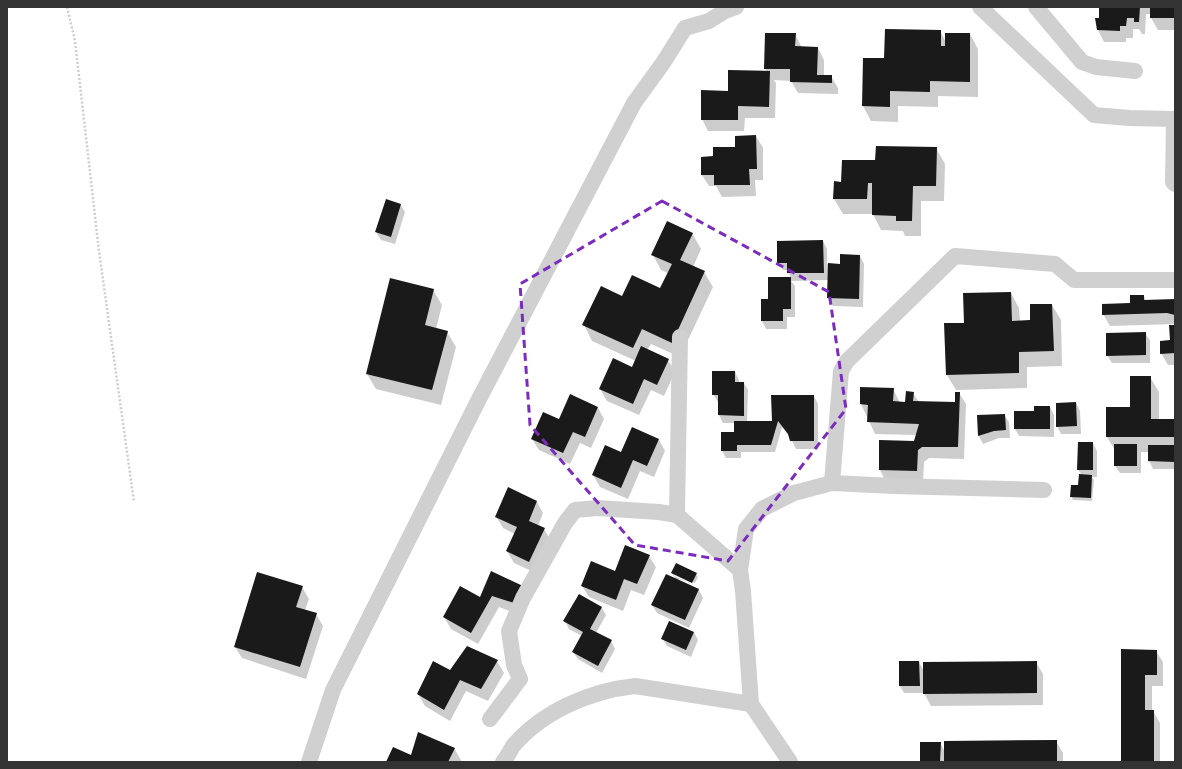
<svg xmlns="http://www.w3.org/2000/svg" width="1182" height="769" font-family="Inter,sans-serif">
<rect width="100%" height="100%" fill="#fff"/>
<g fill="#0003">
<polygon points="1100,7 1175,7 1175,30 1158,30 1151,18 1151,14 1146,14 1145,34 1142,34 1139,29 1133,29 1133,38 1126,38 1126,42 1104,42 1098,30 1100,19"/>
<polygon points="940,31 946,42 970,34 978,49 978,97 938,96 938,107 898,106 898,122 871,121 863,106 864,59 885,59"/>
<polygon points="795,34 802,48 818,48 824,60 824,76 831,76 838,88 838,94 798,93 791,81 774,80 776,83 775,118 745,118 744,131 708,131 702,119 729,92 767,72 765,68"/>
<polygon points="756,136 763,148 763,180 755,180 756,196 722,197 716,186 709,186 702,175 736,148"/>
<polygon points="936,148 945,164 944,201 921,201 921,236 905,236 903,231 881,230 873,214 843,214 834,199 842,183"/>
<polygon points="400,204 405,212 395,244 381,240 376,232"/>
<polygon points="692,233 701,249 693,267 704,272 713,287 680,357 651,344 647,350 668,360 675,372 664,396 651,390 639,415 607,401 600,389 632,368 636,361 592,341 584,325 623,297 661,289 668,273 661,270 653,255"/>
<polygon points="823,241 827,249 827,264 841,265 860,256 864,264 863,307 833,306 828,298 829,280 791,281 795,286 795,317 787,317 787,329 766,329 762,321 769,300 769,278 791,278 788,270 783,270 778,263"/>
<polygon points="433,290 442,305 436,329 447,332 456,347 441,405 376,389 367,374"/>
<polygon points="1011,293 1019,308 1020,321 1031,321 1052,305 1061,320 1062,366 1027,367 1027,388 956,390 947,375 965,324"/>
<polygon points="1144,296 1146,301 1175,300 1175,324 1110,326 1103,314 1131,304"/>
<polygon points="1175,326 1175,365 1168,365 1161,353 1171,341"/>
<polygon points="1145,333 1150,340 1150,363 1112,363 1107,355"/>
<polygon points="735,372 739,380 739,383 744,383 748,390 747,422 773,422 814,396 818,404 818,449 796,449 790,437 782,427 775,452 741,452 741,458 726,458 722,451 735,433 735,423 723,423 719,415 719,402 718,402 713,394"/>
<polygon points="1150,377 1159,392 1159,420 1175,420 1175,469 1153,469 1149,461 1149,452 1141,452 1141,473 1120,473 1115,466 1115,450 1107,437 1131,408"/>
<polygon points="893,389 900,403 906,403 913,393 919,402 956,403 959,393 966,404 964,459 929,458 924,462 923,482 886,482 880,470 914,442 916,435 875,434 861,404"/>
<polygon points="571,396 598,408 604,419 591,448 580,443 570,464 539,450 532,439 559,420"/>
<polygon points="1076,403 1080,411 1081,434 1061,434 1057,426"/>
<polygon points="1050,407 1054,415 1054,437 1019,436 1015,429 1035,412"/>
<polygon points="1004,415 1009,422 1010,438 999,438 983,444 979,436 978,416"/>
<polygon points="632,428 659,440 665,451 654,477 640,471 628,499 600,487 593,475 621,453"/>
<polygon points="1093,443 1097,451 1097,477 1092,477 1094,480 1092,501 1073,500 1071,496 1079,486 1082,476 1078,469"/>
<polygon points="509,489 537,502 543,513 538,526 544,529 551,541 536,573 514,563 507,551 515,534 503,528 496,516"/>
<polygon points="649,556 656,567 644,595 631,590 623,611 589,597 582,586 616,572"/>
<polygon points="672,573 696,574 698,577 695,583 674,574 674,576 695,585 679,579 678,581 699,590 703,598 689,628 657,613 652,605 676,580"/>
<polygon points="302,587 309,599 305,610 316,614 323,626 306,679 242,658 235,647"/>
<polygon points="522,587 520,615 499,607 478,644 451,629 444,617 481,599"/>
<polygon points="579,595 602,608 606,615 596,633 611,641 615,649 602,673 578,659 573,652 582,636 569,629 565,621"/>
<polygon points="694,632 698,640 691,657 667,646 663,639"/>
<polygon points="1122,650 1156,651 1163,662 1163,686 1152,686 1152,711 1153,711 1160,723 1160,762 1122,762"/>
<polygon points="497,661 504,673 488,701 466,691 450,721 425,706 418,694 450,671"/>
<polygon points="919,662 924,671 1036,662 1043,674 1043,705 931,706 924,693 904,693 900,686"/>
<polygon points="1056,741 1063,753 1063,762 921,762 940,743 945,752"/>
<polygon points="454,748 462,762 387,762 411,756"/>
</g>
<g fill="#1a1a1a">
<polygon points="1099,7 1140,7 1139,22 1134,22 1134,18 1127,18 1126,26 1120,26 1120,31 1097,30 1095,18 1099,18"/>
<rect x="1150" y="7" width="25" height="11"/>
<polygon points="885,29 941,30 941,46 945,46 945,33 970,33 970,82 930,81 930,92 890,91 890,107 862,106 863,58 884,58"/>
<polygon points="765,33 796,33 795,46 818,47 817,75 832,75 832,83 790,82 790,69 764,69"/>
<polygon points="728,70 770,71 769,107 738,106 738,120 701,120 701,90 728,91"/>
<polygon points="756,135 757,169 749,169 750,185 714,185 714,175 701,175 701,157 713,156 713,147 735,147 735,136"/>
<polygon points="876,146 937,147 936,186 913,186 912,221 896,221 896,216 872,215 872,183 868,183 867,199 833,199 834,181 841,182 842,160 875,160"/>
<polygon points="386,199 401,204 391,237 375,232"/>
<polygon points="667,221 693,233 680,260 705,271 672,343 642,329 633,348 582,325 601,286 622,296 632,275 660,288 672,264 651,255"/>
<polygon points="823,240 824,273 787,273 787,263 777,263 777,241"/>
<polygon points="840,254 860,255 859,299 827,298 828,263 840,264"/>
<polygon points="768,277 791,277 791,309 783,309 783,321 761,321 761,299 768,299"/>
<polygon points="390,278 434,289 425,325 448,331 432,390 366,374"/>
<polygon points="1011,292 1012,321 1030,320 1030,304 1052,304 1054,351 1019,352 1019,373 946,375 944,323 964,323 963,293"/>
<polygon points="1130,295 1144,295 1144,300 1175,299 1175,315 1167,313 1102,315 1102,304 1130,303"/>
<polygon points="1169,325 1175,325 1175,353 1160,354 1160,341 1170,340"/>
<polygon points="1146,332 1146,355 1106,356 1106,333"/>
<polygon points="641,346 669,359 657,385 644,379 633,404 599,389 613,358 632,367"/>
<polygon points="712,371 735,371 735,382 744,382 744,416 718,415 718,395 712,395"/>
<polygon points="1130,376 1151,376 1151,419 1175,419 1175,437 1106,437 1106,407 1130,407"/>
<polygon points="860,387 894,388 893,401 905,402 906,391 914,392 913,401 955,402 955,392 960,392 958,447 922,447 918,450 917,471 879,470 879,440 914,441 919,424 867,422 868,405 860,404"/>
<polygon points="570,394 598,407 585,437 573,432 563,453 531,439 543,412 559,419"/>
<polygon points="771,395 814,395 814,441 790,441 788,434 778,421 771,445 737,445 737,451 721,451 721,432 734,432 734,421 772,421"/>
<polygon points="1076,402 1077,426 1056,427 1056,403"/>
<polygon points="1034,406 1050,406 1050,429 1014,429 1014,411 1034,411"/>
<polygon points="1005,414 1006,430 994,431 978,436 977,415"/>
<polygon points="632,427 659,439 647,466 633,460 621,488 592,475 605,445 621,452"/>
<polygon points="1078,442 1093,442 1093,470 1077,470"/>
<rect x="1114" y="444" width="23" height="22"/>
<polygon points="1148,445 1175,445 1175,462 1148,461"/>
<polygon points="1079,474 1092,475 1091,498 1070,497 1071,485 1078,485"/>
<polygon points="508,487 537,501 529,521 545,528 529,562 506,551 517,527 495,517"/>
<polygon points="625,545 650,555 637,584 624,579 616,600 581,586 591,561 615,571"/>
<polygon points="676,563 697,573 692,583 671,573"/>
<polygon points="491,571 523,586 514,603 492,596 471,633 443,617 460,586 480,597"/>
<polygon points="257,572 303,586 296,607 317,613 300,667 234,647"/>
<polygon points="666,574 699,589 685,620 651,605"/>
<polygon points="579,594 602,607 590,629 612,640 598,666 572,652 583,632 563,621"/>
<polygon points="669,621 694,632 686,650 661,639"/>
<polygon points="467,646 498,660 481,689 460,680 444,710 417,694 433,661 450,670"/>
<polygon points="1121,649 1157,650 1157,675 1145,675 1145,710 1154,710 1154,762 1121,762"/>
<polygon points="899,661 919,661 920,686 899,686"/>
<polygon points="1037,661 1037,693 923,694 923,662"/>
<polygon points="418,732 455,748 448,762 386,762 393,747 411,755"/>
<polygon points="1057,740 1057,762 944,762 944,741"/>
<polygon points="920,742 941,742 940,762 920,762"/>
</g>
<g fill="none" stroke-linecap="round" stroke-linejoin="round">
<polyline stroke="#cdcdcd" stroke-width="2.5" stroke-dasharray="2 2" stroke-linecap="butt" points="67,7 75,41 99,251 134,502"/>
<g stroke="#d0d0d0" stroke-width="16">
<polyline points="980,7 1094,115 1130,118 1175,119"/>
<polyline points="1036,7 1082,62 1096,67 1135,71"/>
<polyline points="1174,120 1173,182 1175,184"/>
<polyline points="832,483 841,371 847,361 955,256 1055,264 1074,280 1175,280"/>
<polyline points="677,515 680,337"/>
<polyline points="490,719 520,679 514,665 509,631 523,598 565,523 575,510 597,508 659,512 677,515 740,570"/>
<polyline points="309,762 333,690 479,399 634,103 663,63 685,28 709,21 725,11 736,7"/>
<path d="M 503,762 C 507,757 510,751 513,746 C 543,711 590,691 635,686 L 751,704"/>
<polyline points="790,762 751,704 743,591 740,570 746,529 762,509 794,493 832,483 894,486 1044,490"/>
</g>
</g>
<path fill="none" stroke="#7b2cbf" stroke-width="3" stroke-dasharray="8 5" stroke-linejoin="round" d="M 662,201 L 829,292 L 846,409 L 728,561 L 635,545 L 530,425 L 520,284 Z"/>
<rect width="1182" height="769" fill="none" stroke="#333333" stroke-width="16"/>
</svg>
